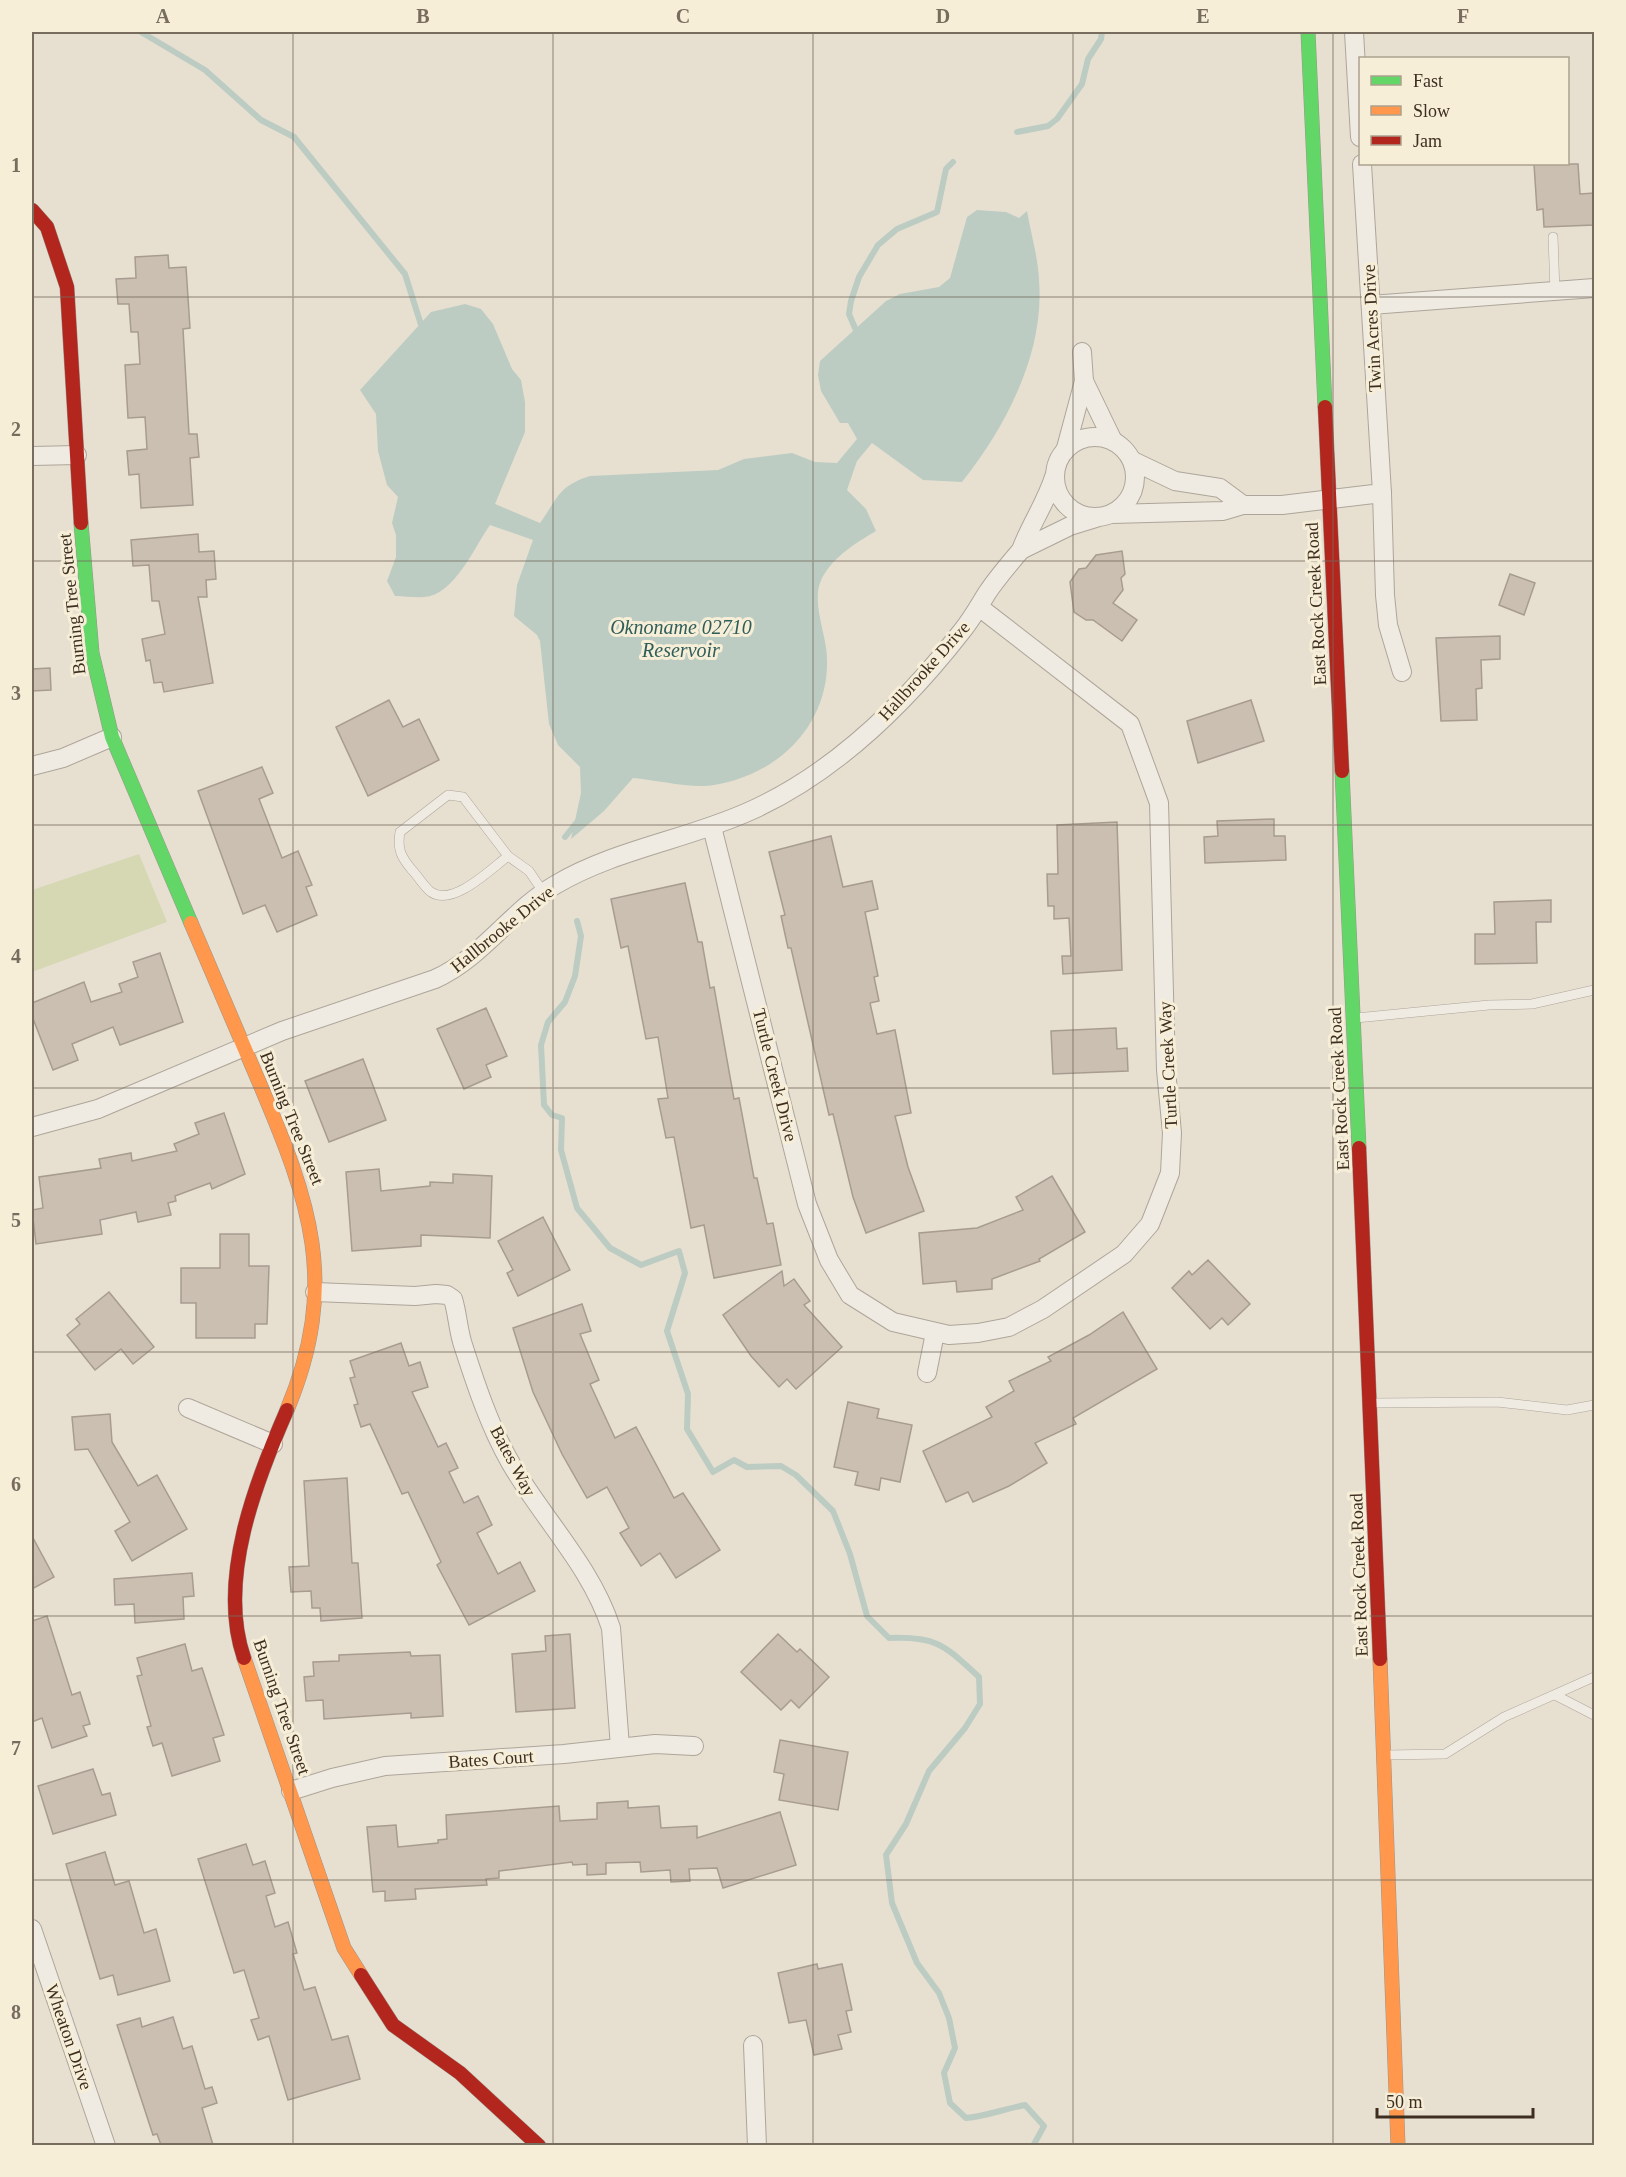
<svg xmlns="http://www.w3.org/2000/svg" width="1626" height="2177" font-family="Georgia,serif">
<rect width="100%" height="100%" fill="#e7e0d1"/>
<polygon fill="#d6d7b3" points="139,854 167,922 32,972 32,890"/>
<path fill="#bcccc2" d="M 977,210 L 1006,212 L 1019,218 L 1027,211 C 1031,234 1038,257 1039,280 C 1045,352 1006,427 962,482 L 923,480 L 872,443 L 857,461 L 847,490 L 866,509 L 876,531 C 856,543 834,556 822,578 C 810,601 827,635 827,659 C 829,725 778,775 714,785 C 692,789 656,780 633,778 L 604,811 L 571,839 L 581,793 L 580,767 L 558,745 L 549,724 L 540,641 L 537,635 L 514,616 L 517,585 L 533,540 L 490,525 C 475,546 454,596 424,597 C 415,598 405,596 395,596 L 387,581 L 396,557 L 396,535 L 392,523 L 398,497 L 387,485 L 378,451 L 376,414 L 360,390 L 431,312 L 465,304 L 481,309 L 493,324 L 512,369 L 521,380 L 525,402 L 525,432 L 495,504 L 540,523 C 558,498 558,486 590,476 L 718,470 L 744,459 L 792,453 L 815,462 L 837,463 L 857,439 L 848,423 L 840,423 L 821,391 L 818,375 L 820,361 L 886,301 L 900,294 L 939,287 L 950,278 L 967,217 Z"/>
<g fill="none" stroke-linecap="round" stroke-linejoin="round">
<g stroke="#bcccc2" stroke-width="6">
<polyline points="141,32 205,70 261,120 294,137 405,274 423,331"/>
<polyline points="1017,132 1048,126 1057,119 1082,84 1088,59 1101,39 1102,32"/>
<polyline points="858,335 849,314 851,301 859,277 878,245 897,229 937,212 946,169 953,162"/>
<polyline points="565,837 577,822"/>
<path d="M 577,921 L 581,936 L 575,976 L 565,1002 L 548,1022 L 541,1045 L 544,1105 L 552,1115 L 562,1118 L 561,1150 L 577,1208 L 610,1248 L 641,1265 L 679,1251 L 685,1273 L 667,1331 L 688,1394 L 687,1429 L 713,1472 L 734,1460 L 747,1467 L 781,1466 L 796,1475 L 833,1511 L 850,1554 L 867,1616 L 889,1638 C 938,1636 945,1646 979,1677 L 980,1704 L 965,1728 L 929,1771 L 906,1824 L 886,1855 L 892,1903 L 917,1963 L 939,1993 L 949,2018 L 955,2048 L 944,2073 L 950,2103 L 966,2118 C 987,2116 1004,2109 1025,2105 L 1044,2126 L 1033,2146"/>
</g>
</g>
<g fill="#cbbfb2" stroke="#a89c90" stroke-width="1.5">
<polygon points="1534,164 1578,164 1580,194 1594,193 1594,225 1544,227 1543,209 1537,210"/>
<polygon points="168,255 169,268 186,267 190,328 183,329 189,434 197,434 199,457 190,458 193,505 141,508 139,474 129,475 127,451 147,449 145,417 128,418 125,365 140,364 138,332 131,332 129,304 118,304 116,279 136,278 135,257"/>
<polygon points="198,534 199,552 214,551 216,579 206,580 207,597 198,597 213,683 164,692 162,682 154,683 150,660 146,661 142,639 165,634 159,601 152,601 149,565 133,566 131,540"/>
<polygon points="1122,551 1125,574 1121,578 1123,590 1113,603 1137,620 1122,641 1093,620 1086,620 1074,612 1070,582 1079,569 1086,568 1096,555"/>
<polygon points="1510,574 1535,583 1524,615 1499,605"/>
<polygon points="1500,636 1500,659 1481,660 1482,688 1476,689 1477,720 1441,721 1436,638"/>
<polygon points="50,668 51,690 32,691 32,669"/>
<polygon points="389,700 403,727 419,719 439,760 368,796 336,727"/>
<polygon points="1251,700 1264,741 1198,763 1187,721"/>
<polygon points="262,767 273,793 259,799 282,858 298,851 312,885 306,887 317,915 277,932 265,905 243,914 198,791"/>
<polygon points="1274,819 1274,836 1285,836 1286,860 1205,863 1204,837 1218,836 1217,821"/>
<polygon points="1117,822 1122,970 1063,974 1062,956 1071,956 1069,918 1054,919 1054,906 1048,906 1047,874 1058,874 1057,825"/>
<polygon points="831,836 843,887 872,881 878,909 865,912 878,976 874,977 879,1001 870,1003 877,1034 895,1030 911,1113 895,1116 908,1167 924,1211 866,1233 853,1197 833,1114 829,1115 791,948 788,948 781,916 785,915 769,852"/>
<polygon points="685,883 698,942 702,942 710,988 714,987 734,1099 739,1098 754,1178 757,1178 767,1224 773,1223 781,1265 714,1278 704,1225 691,1228 674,1137 666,1138 658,1099 668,1098 658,1037 646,1039 628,946 621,948 611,899"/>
<polygon points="1551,900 1551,922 1536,922 1537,963 1475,964 1475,934 1495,934 1494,902"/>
<polygon points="160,953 183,1022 120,1045 113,1027 72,1044 78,1060 53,1070 32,1016 32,1003 84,982 91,1002 122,992 119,984 138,977 133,962"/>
<polygon points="486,1008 507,1056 486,1065 491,1077 464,1089 437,1029"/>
<polygon points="1116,1028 1117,1049 1127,1048 1128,1071 1053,1074 1051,1031"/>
<polygon points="363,1059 386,1120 329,1142 305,1081"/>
<polygon points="224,1113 245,1174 212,1189 210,1183 175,1196 176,1201 168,1203 171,1215 138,1222 136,1212 100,1220 102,1234 36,1244 32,1210 43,1208 39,1177 101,1168 99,1159 131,1153 132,1161 177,1151 174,1144 199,1134 195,1123"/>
<polygon points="379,1169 381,1191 430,1186 430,1182 453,1183 453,1174 492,1176 490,1238 421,1235 421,1246 352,1251 346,1172"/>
<polygon points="1052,1176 1085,1232 1039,1259 1040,1261 992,1279 992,1289 957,1292 956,1281 923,1284 919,1233 977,1228 1023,1210 1016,1197"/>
<polygon points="543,1217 570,1270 518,1296 507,1273 513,1270 498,1241"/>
<polygon points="220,1234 249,1234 249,1266 269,1266 267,1324 255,1324 255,1338 196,1338 196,1303 181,1303 181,1268 220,1268"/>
<polygon points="1208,1260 1250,1304 1228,1325 1222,1318 1210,1329 1172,1288 1189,1271 1192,1275"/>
<polygon points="782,1271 784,1286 794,1279 810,1301 804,1305 842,1347 796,1389 787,1379 779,1387 751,1356 723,1315"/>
<polygon points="109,1292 154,1347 133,1364 121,1349 95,1370 67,1335 80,1324 76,1319"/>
<polygon points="582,1304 591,1331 580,1334 599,1380 590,1384 615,1438 636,1427 674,1498 683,1493 720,1550 676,1578 660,1553 641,1566 620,1533 629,1528 607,1487 587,1498 562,1454 533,1392 513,1328"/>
<polygon points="1123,1312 1157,1369 1073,1418 1076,1424 1035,1443 1047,1463 1009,1486 973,1502 968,1492 946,1502 923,1451 992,1417 986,1407 1014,1391 1009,1381 1051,1361 1048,1357 1089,1335"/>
<polygon points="401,1343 409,1366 420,1362 428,1387 412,1392 438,1447 446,1443 458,1468 449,1472 464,1503 478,1496 492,1525 477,1533 498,1574 520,1562 535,1591 469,1625 437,1565 441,1562 408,1492 402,1494 370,1424 361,1427 354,1405 358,1404 350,1378 355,1377 350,1361"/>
<polygon points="848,1402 879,1409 877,1418 912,1425 900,1482 881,1478 879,1490 855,1485 858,1472 834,1467"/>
<polygon points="110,1414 112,1442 138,1486 157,1475 187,1529 132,1561 115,1531 130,1522 88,1449 75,1450 72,1417"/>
<polygon points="347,1478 352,1563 358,1563 362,1618 321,1621 320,1608 312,1608 311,1591 291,1592 289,1567 309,1566 304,1481"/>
<polygon points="32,1536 54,1577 32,1589"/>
<polygon points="192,1573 194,1596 183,1597 184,1619 135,1623 134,1604 115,1605 114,1579"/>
<polygon points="47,1616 72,1695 80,1692 90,1724 83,1726 87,1736 52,1748 42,1718 32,1722 32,1621"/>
<polygon points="570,1634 575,1708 516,1712 512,1654 546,1651 545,1636"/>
<polygon points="778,1634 797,1652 800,1649 829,1677 799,1708 791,1700 781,1710 741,1672"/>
<polygon points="185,1644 192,1671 202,1668 224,1735 213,1738 220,1761 172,1776 162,1743 153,1746 147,1727 151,1726 137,1676 142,1675 137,1658"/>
<polygon points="410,1652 411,1656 440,1655 443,1716 411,1718 411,1713 324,1719 323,1700 306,1701 304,1677 314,1676 313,1662 339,1661 339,1655"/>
<polygon points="780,1740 848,1752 838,1810 779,1800 784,1774 774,1772"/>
<polygon points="93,1769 102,1795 110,1793 116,1815 53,1834 38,1786"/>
<polygon points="628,1801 628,1808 659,1806 661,1828 697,1826 697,1838 780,1812 796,1865 723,1888 717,1868 689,1869 690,1881 671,1882 670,1870 641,1872 640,1862 606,1863 606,1874 587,1875 587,1864 573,1865 572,1862 499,1871 499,1878 486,1879 487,1885 415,1889 416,1899 385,1901 385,1891 373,1892 367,1827 396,1825 398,1847 438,1843 438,1840 447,1839 446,1815 559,1806 560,1821 597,1819 597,1803"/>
<polygon points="246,1844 253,1865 265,1861 275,1893 266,1896 275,1927 288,1922 297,1953 293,1954 304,1990 315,1987 332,2040 348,2036 360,2079 288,2100 269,2036 258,2040 251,2020 259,2018 244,1970 234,1973 198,1859"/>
<polygon points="105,1852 115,1885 129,1881 144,1933 156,1929 170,1981 118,1995 113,1975 100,1979 66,1864"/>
<polygon points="817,1964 818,1969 842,1964 852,2010 846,2011 851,2032 838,2035 842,2049 814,2055 806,2020 789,2023 778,1973"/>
<polygon points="173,2017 183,2049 192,2046 205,2089 212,2087 217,2103 202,2108 213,2145 161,2145 157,2134 153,2135 117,2025 140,2018 142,2027"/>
</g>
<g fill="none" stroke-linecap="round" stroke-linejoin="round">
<g stroke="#ada599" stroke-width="10">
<g id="lane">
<polyline points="1553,237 1555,291"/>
<path d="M 508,856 C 491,869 453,907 431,892 C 424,887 418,876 412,870 C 401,857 397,849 400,832 L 448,795 L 463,797 L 508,856 L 529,871 L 544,893"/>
<polyline points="1356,1018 1489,1005 1532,1004 1594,990"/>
<polyline points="1373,1403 1497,1402 1567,1410 1594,1405"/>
<polyline points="1555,1695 1594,1715"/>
<polyline points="1386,1755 1445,1754 1504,1717 1594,1677"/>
</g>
</g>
<g stroke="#ada599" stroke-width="20">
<g id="street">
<polyline points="1354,32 1360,137"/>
<polyline points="1371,305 1594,288"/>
<polyline points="1082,352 1084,381 1113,441"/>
<circle cx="1095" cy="477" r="40"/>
<polyline points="1066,448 1084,381"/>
<polyline points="32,456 77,455"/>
<polyline points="1133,461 1175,481 1220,488 1243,505"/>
<polyline points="1382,493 1385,595 1388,625 1402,672"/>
<polyline points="1112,514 1223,511 1243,505 1282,505 1382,493 1362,164"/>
<polyline points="1021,550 1070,526 1096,518"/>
<polyline points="32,766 63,758 112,737"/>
<polyline points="712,827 807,1204 829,1260 850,1295 893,1322 949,1335 978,1333 1009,1327 1043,1309 1124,1254 1150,1224 1170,1173 1172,1133 1166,1070 1159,803 1130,724 979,607"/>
<path d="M 32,1127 L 98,1109 L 282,1031 L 435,979 C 482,958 511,911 555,885 C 616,849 686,840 750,811 C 835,773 905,704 962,631 C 972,619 979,606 987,593 C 997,578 1009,564 1021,550 C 1030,525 1046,503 1054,477"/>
<path d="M 315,1292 L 415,1296 L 436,1294 L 447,1295 L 453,1299 C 458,1315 458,1332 464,1348 C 476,1385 490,1427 510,1462 C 542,1518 591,1566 611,1628 L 620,1747"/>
<polyline points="927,1373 935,1333"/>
<polyline points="188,1408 273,1444"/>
<polyline points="291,1791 332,1778 385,1766 564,1754 655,1744 694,1746"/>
<polyline points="32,1929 106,2146"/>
<polyline points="753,2045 757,2146"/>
</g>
</g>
<g stroke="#9c958a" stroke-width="15">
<g id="fast">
<polyline points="1308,32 1325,407"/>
<polyline points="81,523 92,653 112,737 191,923"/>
<polyline points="1342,771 1359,1148"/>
</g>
</g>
<g stroke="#9c958a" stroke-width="15">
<g id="slow">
<path d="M 191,923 C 214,976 236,1029 259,1082 C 310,1202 340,1283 287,1410"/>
<polyline points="244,1658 344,1948 361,1975"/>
<polyline points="1380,1659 1398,2146"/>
</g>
</g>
<g stroke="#9c958a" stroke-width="15">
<g id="jam">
<polyline points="32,210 47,227 67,287 81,523"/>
<polyline points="1325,407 1342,771"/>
<polyline points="1359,1148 1380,1659"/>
<path d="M 244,1658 C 217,1580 256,1481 287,1410"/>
<polyline points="361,1975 393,2025 460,2073 539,2146"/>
</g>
</g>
<use href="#lane" stroke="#efebe3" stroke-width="9"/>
<use href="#street" stroke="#efebe3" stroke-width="18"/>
<use href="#fast" stroke="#63d668" stroke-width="14"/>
<use href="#slow" stroke="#ff974d" stroke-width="14"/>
<use href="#jam" stroke="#b3261e" stroke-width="14"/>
</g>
<path fill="none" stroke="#786c5e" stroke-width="1.5" stroke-opacity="0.55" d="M 293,32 L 293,2146M 553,32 L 553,2146M 813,32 L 813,2146M 1073,32 L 1073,2146M 1333,32 L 1333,2146M 32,297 L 1594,297M 32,561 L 1594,561M 32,825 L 1594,825M 32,1088 L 1594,1088M 32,1352 L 1594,1352M 32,1616 L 1594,1616M 32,1880 L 1594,1880"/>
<g text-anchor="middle" stroke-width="6" stroke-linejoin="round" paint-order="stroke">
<g font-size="18" fill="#3d2e20" stroke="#f7eed8">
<text transform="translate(1372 328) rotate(-93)" y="6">Twin Acres Drive</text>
<text transform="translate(72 604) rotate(-96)" y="6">Burning Tree Street</text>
<text transform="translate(1316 604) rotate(-93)" y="6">East Rock Creek Road</text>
<text transform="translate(924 671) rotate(-48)" y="6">Hallbrooke Drive</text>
<text transform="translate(502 929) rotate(-39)" y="6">Hallbrooke Drive</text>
<text transform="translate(1168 1065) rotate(-93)" y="6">Turtle Creek Way</text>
<text transform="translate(775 1075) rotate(76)" y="6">Turtle Creek Drive</text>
<text transform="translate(1339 1089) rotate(-93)" y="6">East Rock Creek Road</text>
<text transform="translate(292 1118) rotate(68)" y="6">Burning Tree Street</text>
<text transform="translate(513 1461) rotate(62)" y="6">Bates Way</text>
<text transform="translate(1359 1575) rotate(-92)" y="6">East Rock Creek Road</text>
<text transform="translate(282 1707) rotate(71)" y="6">Burning Tree Street</text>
<text transform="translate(491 1759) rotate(-4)" y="6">Bates Court</text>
<text transform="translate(69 2037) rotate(71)" y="6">Wheaton Drive</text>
</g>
<g font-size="20" font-style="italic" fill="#2f5d5a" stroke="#f7eed8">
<text x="681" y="634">Oknoname 02710<tspan x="681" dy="23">Reservoir</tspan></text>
</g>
</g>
<rect width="1626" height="2177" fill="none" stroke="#f7eed8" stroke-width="66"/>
<rect x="1359" y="57" width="210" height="108" fill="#f7eed8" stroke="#ada18e" stroke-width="1.5"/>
<rect x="1371" y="76" width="30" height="9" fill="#63d668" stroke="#ada18e" stroke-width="1.5"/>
<text x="1413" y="87" font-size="18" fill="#3d2e20">Fast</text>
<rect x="1371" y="106" width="30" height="9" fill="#ff974d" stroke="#ada18e" stroke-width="1.5"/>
<text x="1413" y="117" font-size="18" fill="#3d2e20">Slow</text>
<rect x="1371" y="136" width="30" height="9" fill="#b3261e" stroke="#ada18e" stroke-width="1.5"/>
<text x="1413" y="147" font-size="18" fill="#3d2e20">Jam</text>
<path d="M1377 2108v9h156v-9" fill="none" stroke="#3d2e20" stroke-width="3"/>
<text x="1386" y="2108" font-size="18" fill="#3d2e20" stroke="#f7eed8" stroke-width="4.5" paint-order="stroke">50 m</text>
<rect x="33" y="33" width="1560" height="2111" fill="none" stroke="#786c5e" stroke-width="2"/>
<g font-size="20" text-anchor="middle" font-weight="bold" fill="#786c5e">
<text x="163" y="23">A</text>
<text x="423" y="23">B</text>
<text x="683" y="23">C</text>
<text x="943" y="23">D</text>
<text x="1203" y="23">E</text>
<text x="1463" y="23">F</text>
<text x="16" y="172">1</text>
<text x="16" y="436">2</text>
<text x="16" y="700">3</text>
<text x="16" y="963">4</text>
<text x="16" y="1227">5</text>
<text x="16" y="1491">6</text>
<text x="16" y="1755">7</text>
<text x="16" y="2019">8</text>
</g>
</svg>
